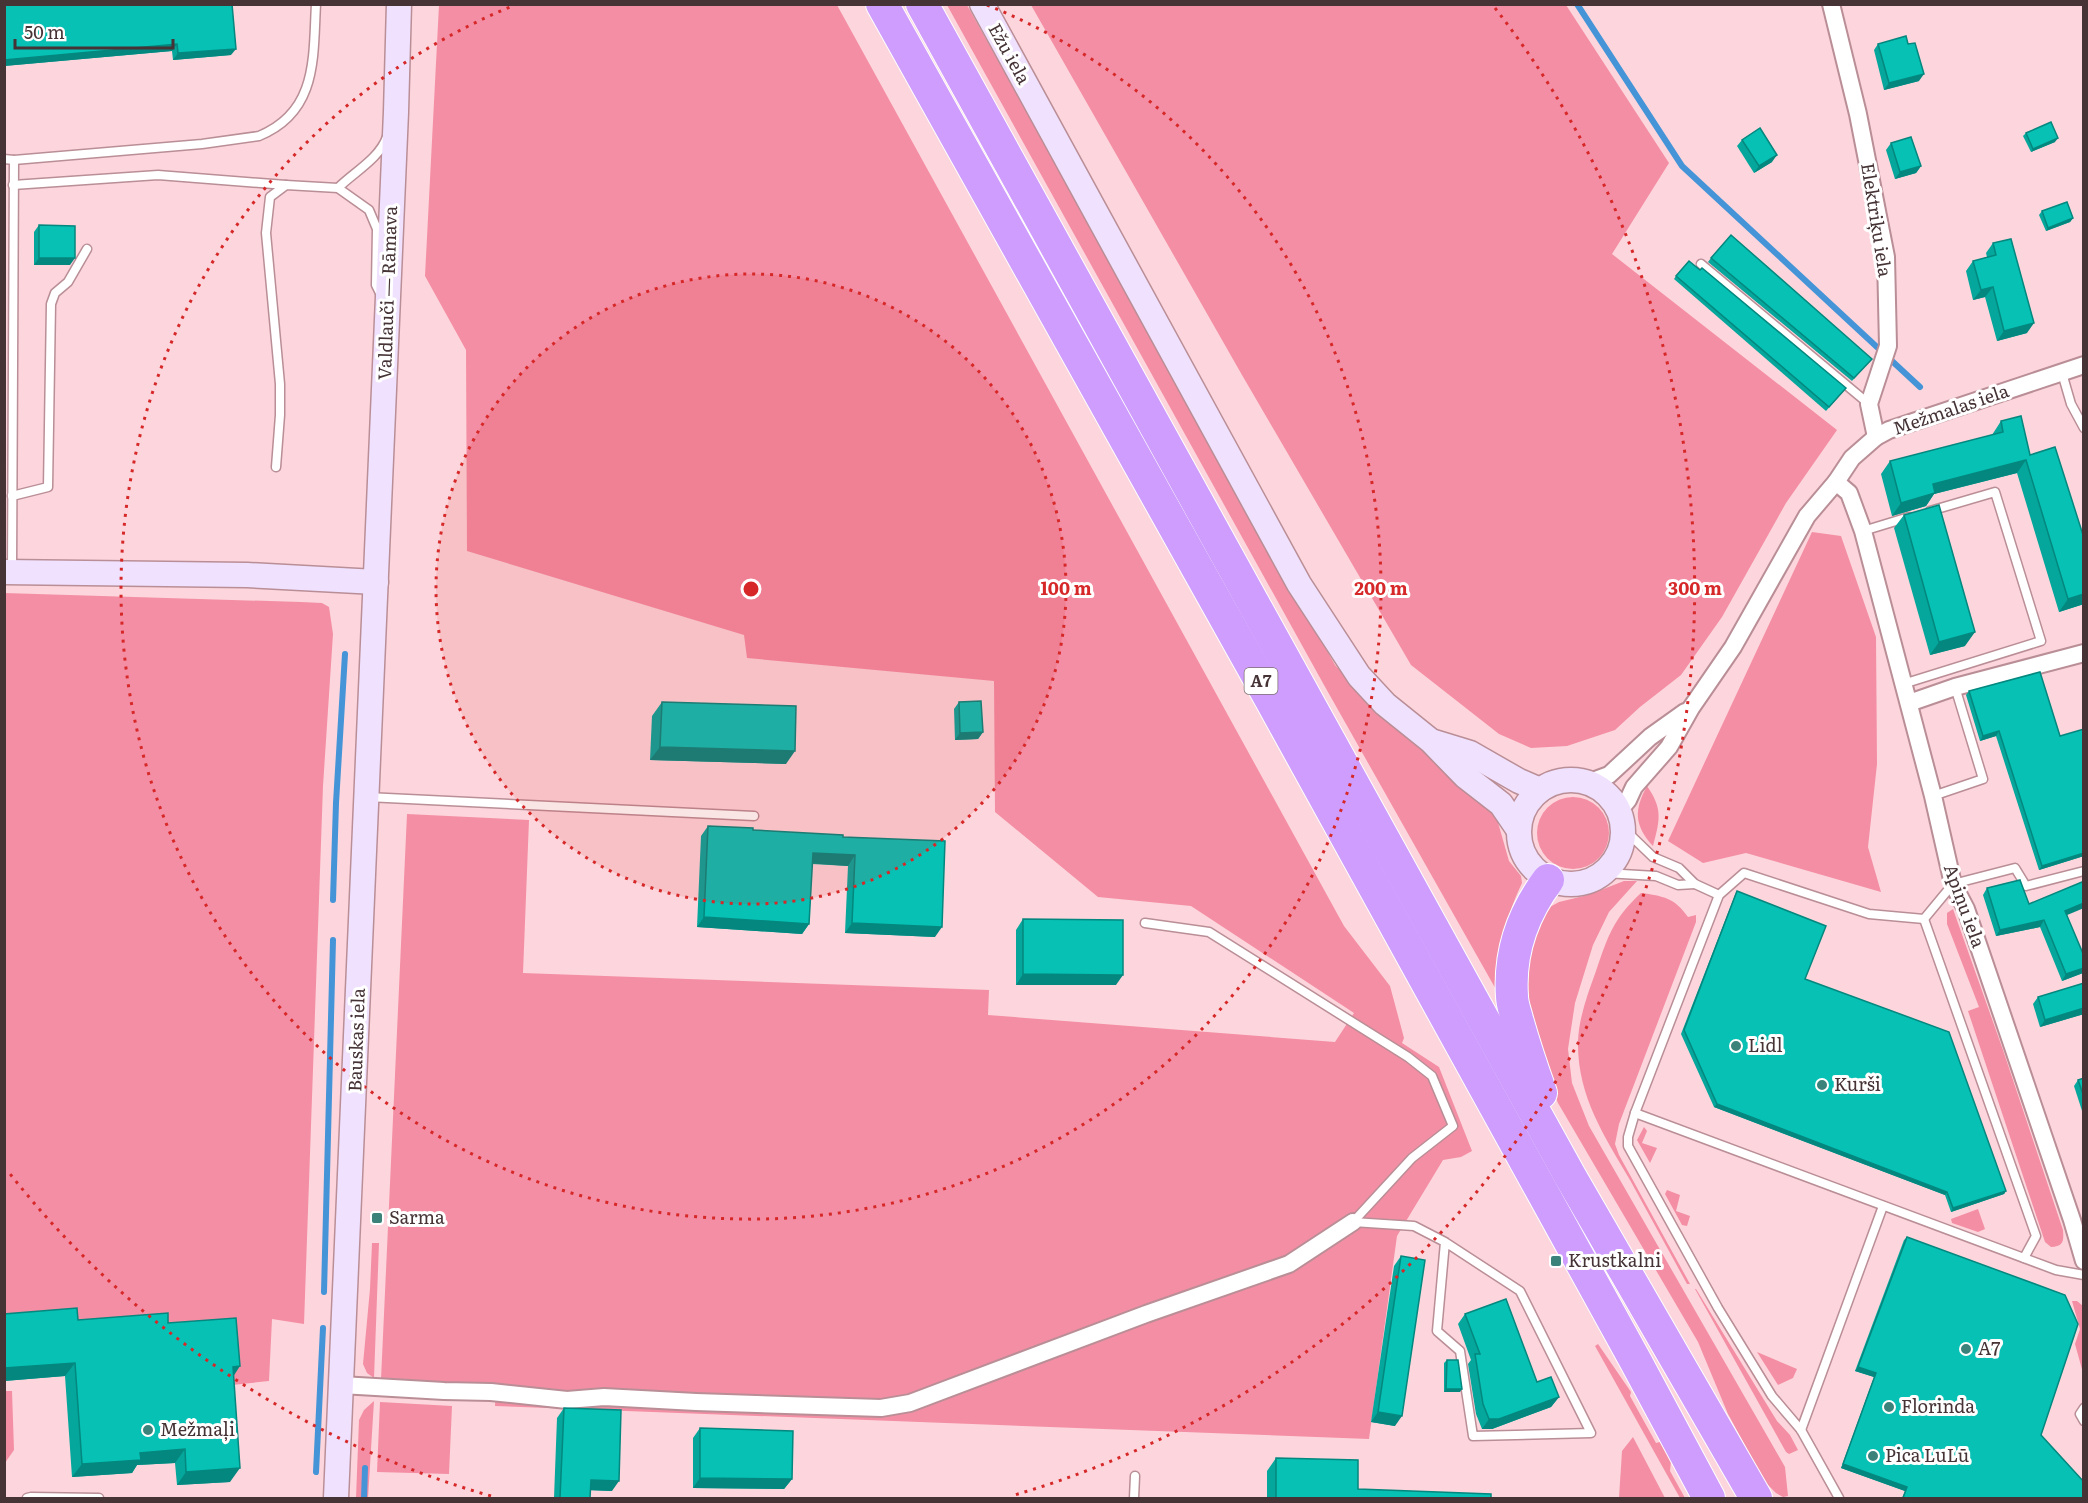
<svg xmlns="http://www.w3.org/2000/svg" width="2088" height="1503" font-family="Literata,serif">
<rect width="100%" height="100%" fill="#fcd6dc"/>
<g fill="#f48ea4">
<polygon points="439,5 837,5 1344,926 1390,986 1404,1038 1402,1043 1439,1067 1472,1151 1461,1157 1443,1160 1397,1236 1369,1439 495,1406 496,1385 381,1379 407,814 529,820 523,973 989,990 988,1015 1335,1042 1354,1013 1191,906 1098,897 995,812 994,681 747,658 744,635 467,551 466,350 425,276"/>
<path d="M 947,5 L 967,5 L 1335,665 L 1379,712 L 1425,749 L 1488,808 L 1497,819 L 1509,861 L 1521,876 L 1522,883 C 1504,920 1500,952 1498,993 L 1324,685 Z"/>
<polygon points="1031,5 1566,5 1669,163 1612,254 1837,430 1786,503 1722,617 1681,675 1640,707 1615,730 1567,746 1531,748 1499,734 1411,665 1242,375"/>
<polygon points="1812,532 1841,536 1876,637 1877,764 1868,847 1881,892 1746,853 1703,863 1668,841"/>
<polygon points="4,593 301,602 322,603 329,607 333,634 323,786 304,1324 272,1319 269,1381 232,1385 5,1324"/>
<path d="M 1647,786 C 1663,809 1660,820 1653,846 C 1634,825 1634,810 1647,786 Z"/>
<circle cx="1573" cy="833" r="36"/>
<polygon points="1624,881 1637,881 1609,912 1593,945 1575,1003 1568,1049 1572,1083 1589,1126 1785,1467 1788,1496 1783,1497 1776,1493 1765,1482 1728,1414 1698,1342 1558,1103 1541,1064 1527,1003 1526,939 1548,908 1559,902 1588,895"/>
<path d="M 1641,893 C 1663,896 1675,898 1688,917 L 1696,915 L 1696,922 L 1619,1124 L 1615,1144 L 1619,1155 L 1690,1284 L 1687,1284 C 1668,1249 1649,1215 1630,1180 C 1604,1135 1577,1096 1578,1041 C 1579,1017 1588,993 1596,971 C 1608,936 1613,919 1641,893 Z"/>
<path d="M 1953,909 L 2003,1050 L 2063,1230 C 2064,1242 2063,1246 2051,1247 L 2045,1242 L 1968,1011 L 1979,1007 L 1947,924 L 1947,913 Z"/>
<polygon points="1644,1127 1647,1131 1642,1143 1657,1148 1650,1163 1637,1140"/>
<polygon points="1667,1190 1680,1195 1676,1211 1690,1216 1687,1226 1682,1225 1665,1194"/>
<polygon points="1978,1209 1985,1229 1978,1232 1952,1223 1951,1219"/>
<polygon points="372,1243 379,1243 374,1378 367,1373 363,1364 370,1289"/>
<polygon points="1695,1289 1696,1289 1777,1421 1790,1435 1798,1450 1789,1454 1786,1452"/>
<polygon points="2072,1301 2077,1301 2083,1306 2083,1373 2075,1344 2080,1329"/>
<polygon points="1598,1344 1631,1392 1630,1396 1656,1443 1660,1442 1671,1461 1670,1471 1685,1498 1680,1498 1595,1346"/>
<polygon points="1757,1352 1797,1369 1793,1378 1778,1385"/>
<polygon points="5,1391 12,1391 14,1450 5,1463"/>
<polygon points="374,1401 368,1498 356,1498 359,1420 364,1410"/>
<polygon points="380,1402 452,1406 449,1474 377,1472"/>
<polygon points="1633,1437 1665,1498 1619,1498 1622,1451"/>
</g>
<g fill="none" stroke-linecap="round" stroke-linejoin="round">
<g stroke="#4494d7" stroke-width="6">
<polyline points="1577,4 1682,166 1920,387"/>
<polyline points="333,900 336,803 345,654"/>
<polyline points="324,1292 333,940"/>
<polyline points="316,1472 323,1328"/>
<polyline points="364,1498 365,1468"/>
</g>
<g stroke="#ba8e96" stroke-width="11">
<g id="lane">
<path d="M 4,159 L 14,160 L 202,144 L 259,136 C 318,112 313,57 316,4"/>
<polyline points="13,185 158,175 286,185"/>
<path d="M 338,188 C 354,172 379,159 387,137"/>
<polyline points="1701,264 1869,404"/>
<polyline points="2062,373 2071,404 2084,428"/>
<polyline points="276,467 280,415 280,384 266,233 270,197 286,185 338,188 369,210 377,229 376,285 380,293"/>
<polyline points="12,496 48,487 51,304 55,293 68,282 87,249"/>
<polyline points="1863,531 1909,517"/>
<polyline points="12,571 14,160"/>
<polyline points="1903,684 2041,641 1995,492 1930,511"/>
<polyline points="1933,796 1983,779 1955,687"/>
<polyline points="367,797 754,816"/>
<polyline points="1624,829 1653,857 1679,868 1695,884 1719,895"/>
<polyline points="1605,873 1656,876 1678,885 1695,884"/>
<polyline points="1924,919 2036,1236 2024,1258"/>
<polyline points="1145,923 1209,932 1408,1057 1432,1076 1453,1126 1412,1158 1353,1222"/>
<polyline points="1635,1113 2056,1270 2084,1275"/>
<polyline points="1353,1222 1414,1226 1445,1242 1437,1331 1460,1351 1473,1436 1591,1433 1520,1291 1445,1242"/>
<polyline points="2084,1408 2080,1414 2084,1421"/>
<polyline points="1801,1430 1883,1206"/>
<polyline points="27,1498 31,1497 99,1498"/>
<polyline points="1134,1498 1135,1476"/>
<polyline points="1839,1498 1801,1430 1772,1396 1718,1308 1628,1146 1628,1137 1635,1113 1719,895 1744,873 1869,914 1924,919 1953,884 2015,868 2026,886 2084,871"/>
</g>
</g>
<g stroke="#ba8e96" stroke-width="20">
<g id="street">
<polyline points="1831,4 1858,114 1886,257 1888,346 1869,404 1876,437"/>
<polyline points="1836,482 1849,493 1863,531 1933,796 1953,884 1966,909 2072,1220 2084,1261"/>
<polyline points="1909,703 1955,687 2084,653"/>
<polyline points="1590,782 1609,775 1650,737 1685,712"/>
<polyline points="1619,811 1628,800 1634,787 1669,747 1691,708 1733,647 1807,516 1836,482 1852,458 1876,437 1889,430 2084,365"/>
<polyline points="341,1385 444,1391 491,1392 567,1400 604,1397 696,1402 881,1408 910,1403 1146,1314 1289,1264 1353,1222"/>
</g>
</g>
<g stroke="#ba8e96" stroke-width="27">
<g id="secondary">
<polyline points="982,4 1299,584 1359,676 1385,704 1431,741 1465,776 1501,804 1518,829"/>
<polyline points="4,572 247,575 376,582"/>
<polyline points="1434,742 1470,753 1519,781 1540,790"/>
<circle cx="1571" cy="832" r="52"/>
<polyline points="336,1498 396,112 399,4"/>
</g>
</g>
<g stroke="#fff" stroke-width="34">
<g id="highway">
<polyline points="882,4 1271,700 1635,1360 1709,1498"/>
<polyline points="922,4 1570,1176 1756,1498"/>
<path d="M 1541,1093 C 1532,1068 1524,1044 1517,1019 C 1515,1011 1512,1004 1512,996 C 1509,952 1522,915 1548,880"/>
</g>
</g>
<use href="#lane" stroke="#fff" stroke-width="8"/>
<use href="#street" stroke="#fff" stroke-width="16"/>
<use href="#secondary" stroke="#f0e2ff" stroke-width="24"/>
<use href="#highway" stroke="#ce9dfe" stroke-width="32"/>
</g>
<g fill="#05a69b">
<polygon points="4,4 231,55 173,60 172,51 4,66"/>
<polygon points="1878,44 1908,44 1919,81 1884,90 1874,50"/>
<polygon points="2026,133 2055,142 2031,152 2023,136"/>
<polygon points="1742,140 1772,162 1754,173 1737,146"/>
<polygon points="1891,143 1921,166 1916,173 1895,179 1886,150"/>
<polygon points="2042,211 2073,218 2070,222 2046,231 2039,215"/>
<polygon points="39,225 70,265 34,265 34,232"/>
<polygon points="1993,243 2027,333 1997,341 1985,297 1973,300 1966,271 1973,261 1987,257 1986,253"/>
<polygon points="1711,258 1869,362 1852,381 1708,262"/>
<polygon points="1676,276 1846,388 1826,411 1674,279"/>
<polygon points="2001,421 2030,455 2084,604 2059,612 2017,473 1934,494 1926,506 1892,516 1881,474 1890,461 1992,435"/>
<polygon points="1904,515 1965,646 1930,655 1894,528"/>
<polygon points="2040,672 2084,856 2039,870 1996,736 1980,741 1966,695 1969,691"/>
<polygon points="662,702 786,764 650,760 652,716"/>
<polygon points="959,702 983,732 978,739 955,740 954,709"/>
<polygon points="708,826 843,837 935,937 845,933 848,866 812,864 809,924 802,934 697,927 701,836"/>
<polygon points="1987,888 2029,904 2067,915 2083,973 2062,981 2040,927 1996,936 1983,895"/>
<polygon points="1737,891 1805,979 2006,1191 2004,1194 1951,1212 1945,1195 1714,1107 1681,1034 1735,895"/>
<polygon points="1023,919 1116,985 1016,985 1016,930"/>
<polygon points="2084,983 2084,1014 2040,1027 2033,1004 2038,997"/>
<polygon points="2084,1078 2084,1117 2074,1086 2078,1080"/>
<polygon points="1907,1237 2041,1435 2084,1498 1902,1498 1905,1491 1841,1468 1874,1377 1855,1371 1904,1240"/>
<polygon points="1401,1256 1395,1426 1371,1422 1394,1266"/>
<polygon points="4,1314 78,1320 168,1323 233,1376 230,1482 177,1485 175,1463 137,1465 132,1473 72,1477 65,1376 4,1381"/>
<polygon points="1465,1314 1537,1382 1559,1397 1551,1407 1492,1429 1482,1429 1476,1414 1468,1364 1471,1360 1458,1324"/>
<polygon points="1447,1360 1460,1392 1444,1392 1444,1363"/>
<polygon points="564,1408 612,1491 590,1490 590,1498 554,1498 557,1418"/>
<polygon points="700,1428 792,1479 784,1489 693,1488 693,1438"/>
<polygon points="1276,1458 1358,1489 1491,1498 1267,1498 1267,1471"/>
</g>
<g fill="#04877e">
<polygon points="177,44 172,51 4,66 4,60"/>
<polygon points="236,49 231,55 173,60 178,53"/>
<polygon points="1924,74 1919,81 1884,90 1889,83"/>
<polygon points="2058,138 2055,142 2031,152 2033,149"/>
<polygon points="1777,155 1772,162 1754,173 1759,166"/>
<polygon points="1921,166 1916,173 1895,179 1900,172"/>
<polygon points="2073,218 2070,222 2046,231 2048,228"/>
<polygon points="39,258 75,258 70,265 34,265"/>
<polygon points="1993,287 1985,297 1973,300 1981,290"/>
<polygon points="2034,323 2027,333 1997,341 2004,331"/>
<polygon points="2026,460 2017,473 1934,494 1926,506 1892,516 1901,503 1933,484"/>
<polygon points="2084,594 2084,604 2059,612 2068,599"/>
<polygon points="1975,632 1965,646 1930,655 1939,642"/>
<polygon points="1999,731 1996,736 1980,741 1983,736"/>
<polygon points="983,732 978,739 955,740 960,733"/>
<polygon points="660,747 795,751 786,764 650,760"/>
<polygon points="813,853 855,855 848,866 806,863"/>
<polygon points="2084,853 2084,856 2039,870 2042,866"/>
<polygon points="2084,903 2084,908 2060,918 2065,911"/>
<polygon points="704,917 809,924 802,934 697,927"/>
<polygon points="2044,920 2040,927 1996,936 2000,930"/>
<polygon points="852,923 942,927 935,937 845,933"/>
<polygon points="2084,968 2083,973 2062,981 2066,974"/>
<polygon points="1023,974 1123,975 1116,985 1016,985"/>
<polygon points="2084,1008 2084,1014 2040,1027 2045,1020"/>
<polygon points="1717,1104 1947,1192 1945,1195 1714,1107"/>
<polygon points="2006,1191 2004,1194 1951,1212 1953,1208"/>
<polygon points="75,1363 65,1376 4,1381 4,1368"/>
<polygon points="240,1366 231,1380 233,1367"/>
<polygon points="1858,1367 1876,1373 1874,1377 1855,1371"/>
<polygon points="1446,1389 1462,1389 1460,1392 1444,1392"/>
<polygon points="1559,1397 1551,1407 1492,1429 1482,1429 1489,1419"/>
<polygon points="1378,1412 1402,1416 1395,1426 1371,1422"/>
<polygon points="185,1449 175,1463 137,1465 132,1473 72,1477 82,1464 140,1453"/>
<polygon points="1843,1464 1907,1487 1905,1491 1841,1468"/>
<polygon points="240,1468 230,1482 177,1485 186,1472"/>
<polygon points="700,1478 792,1479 784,1489 693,1488"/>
<polygon points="591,1480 619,1481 612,1491 584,1490"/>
</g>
<g fill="#06c1b4" stroke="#04877e" stroke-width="1.5">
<polygon points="4,4 232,4 236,49 178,53 177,44 4,60"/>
<polygon points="1906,36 1908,44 1915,43 1924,74 1889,83 1878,44"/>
<polygon points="2051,122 2058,138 2033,149 2026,133"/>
<polygon points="1760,128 1777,155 1759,166 1742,140"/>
<polygon points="1911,137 1921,166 1900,172 1891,143"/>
<polygon points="2067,202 2073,218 2048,228 2042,211"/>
<polygon points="39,225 75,226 75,258 39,258"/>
<polygon points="1731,235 1872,359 1854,378 1711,258"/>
<polygon points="2011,239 2034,323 2004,331 1993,287 1981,290 1973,261 1996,255 1993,243"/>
<polygon points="1689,261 1700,270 1702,268 1846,388 1829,407 1676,276"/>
<polygon points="2021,416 2030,455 2055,447 2084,538 2084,594 2068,599 2026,460 1933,484 1935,493 1901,503 1890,461 2003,432 2001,421"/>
<polygon points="1939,505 1975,632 1939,642 1904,515"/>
<polygon points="2040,672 2060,736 2084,729 2084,853 2042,866 1999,731 1983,736 1969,691"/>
<polygon points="981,701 983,732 960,733 959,702"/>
<polygon points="662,702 796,706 795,751 660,747"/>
<polygon points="708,826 753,828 753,830 843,835 843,837 945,841 942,927 852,923 855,855 813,853 809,924 704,917"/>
<polygon points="2020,880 2029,904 2082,882 2084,886 2084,903 2065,911 2084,956 2084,968 2066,974 2044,920 2000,930 1987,888"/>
<polygon points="1737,891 1826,926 1805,979 1949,1032 2006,1191 1953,1208 1947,1192 1717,1104 1684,1030"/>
<polygon points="1023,919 1123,920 1123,975 1023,974"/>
<polygon points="2084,983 2084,1008 2045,1020 2038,997"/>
<polygon points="2084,1078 2084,1097 2078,1080"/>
<polygon points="1907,1237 2065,1295 2078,1324 2041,1435 2084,1482 2084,1498 1903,1498 1907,1487 1843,1464 1876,1373 1858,1367"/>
<polygon points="1401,1256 1425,1260 1402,1416 1378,1412"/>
<polygon points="1506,1299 1537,1382 1551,1377 1559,1397 1499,1419 1489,1419 1483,1404 1475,1354 1480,1354 1465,1314"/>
<polygon points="77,1308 78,1320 168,1313 168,1323 236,1318 240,1366 233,1367 240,1468 186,1472 185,1449 140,1453 141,1460 82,1464 75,1363 4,1368 4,1314"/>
<polygon points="1447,1360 1458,1360 1462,1389 1446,1389"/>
<polygon points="564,1408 621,1410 619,1481 591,1480 590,1498 560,1498"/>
<polygon points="700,1428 793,1431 792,1479 700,1478"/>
<polygon points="1276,1458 1358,1460 1358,1489 1491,1494 1491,1498 1276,1498"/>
</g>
<circle cx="751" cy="589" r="315" fill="#d62828" fill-opacity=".12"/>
<g fill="none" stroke="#d62828" stroke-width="3" stroke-dasharray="3 6">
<circle cx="751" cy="589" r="315"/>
<path d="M987 5A630 630 0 1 1 515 5"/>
<path d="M491 1496A944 944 0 0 1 7 1170M1495 8A944 944 0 0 1 1011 1496"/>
</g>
<g fill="#3b827b" stroke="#fff" stroke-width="2">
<circle cx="1736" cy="1046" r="6"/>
<circle cx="1822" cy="1085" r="6"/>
<rect x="371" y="1212" width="12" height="12" rx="3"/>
<rect x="1550" y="1255" width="12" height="12" rx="3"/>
<circle cx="1966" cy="1349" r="6"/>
<circle cx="1889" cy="1407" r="6"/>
<circle cx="148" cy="1430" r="6"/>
<circle cx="1873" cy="1456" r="6"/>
</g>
<g text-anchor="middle" stroke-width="6" stroke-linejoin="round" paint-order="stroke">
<rect fill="#fff" stroke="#7d7072" stroke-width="1.5" x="1244.5" y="668" width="33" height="26" rx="4.5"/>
<g font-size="16" font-weight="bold" fill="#453336">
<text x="1261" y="687">A7</text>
</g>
<g font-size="18" fill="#453336" stroke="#fff">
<text transform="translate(1009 54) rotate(61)" y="6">Ežu iela</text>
<text transform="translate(1876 220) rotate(81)" y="6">Elektriķu iela</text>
<text transform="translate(388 293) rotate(-88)" y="6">Valdlauči — Rāmava</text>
<text transform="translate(1951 410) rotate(-19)" y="6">Mežmalas iela</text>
<text transform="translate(1964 906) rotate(70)" y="6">Apiņu iela</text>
<text transform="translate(357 1040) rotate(-88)" y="6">Bauskas iela</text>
</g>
<g font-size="18" fill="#453336" stroke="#fff" text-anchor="start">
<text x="1748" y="1052">Lidl</text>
<text x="1834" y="1091">Kurši</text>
<text x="389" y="1224">Sarma</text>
<text x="1568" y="1267">Krustkalni</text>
<text x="1978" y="1355">A7</text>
<text x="1901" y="1413">Florinda</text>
<text x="160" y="1436">Mežmaļi</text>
<text x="1885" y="1462">Pica LuLū</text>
</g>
</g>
<circle cx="751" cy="589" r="9" fill="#d62828" stroke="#fff" stroke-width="3"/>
<g font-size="18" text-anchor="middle" font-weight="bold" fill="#d62828" stroke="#fff" stroke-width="6" stroke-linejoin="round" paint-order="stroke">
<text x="1066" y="595">100 m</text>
<text x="1381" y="595">200 m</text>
<text x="1695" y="595">300 m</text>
</g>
<rect width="2088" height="1503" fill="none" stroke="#453336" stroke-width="12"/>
<path d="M15 39v9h158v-9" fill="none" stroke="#453336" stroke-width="3"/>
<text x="24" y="39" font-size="18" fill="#453336" stroke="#ffffff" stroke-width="4.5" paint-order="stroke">50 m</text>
</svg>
